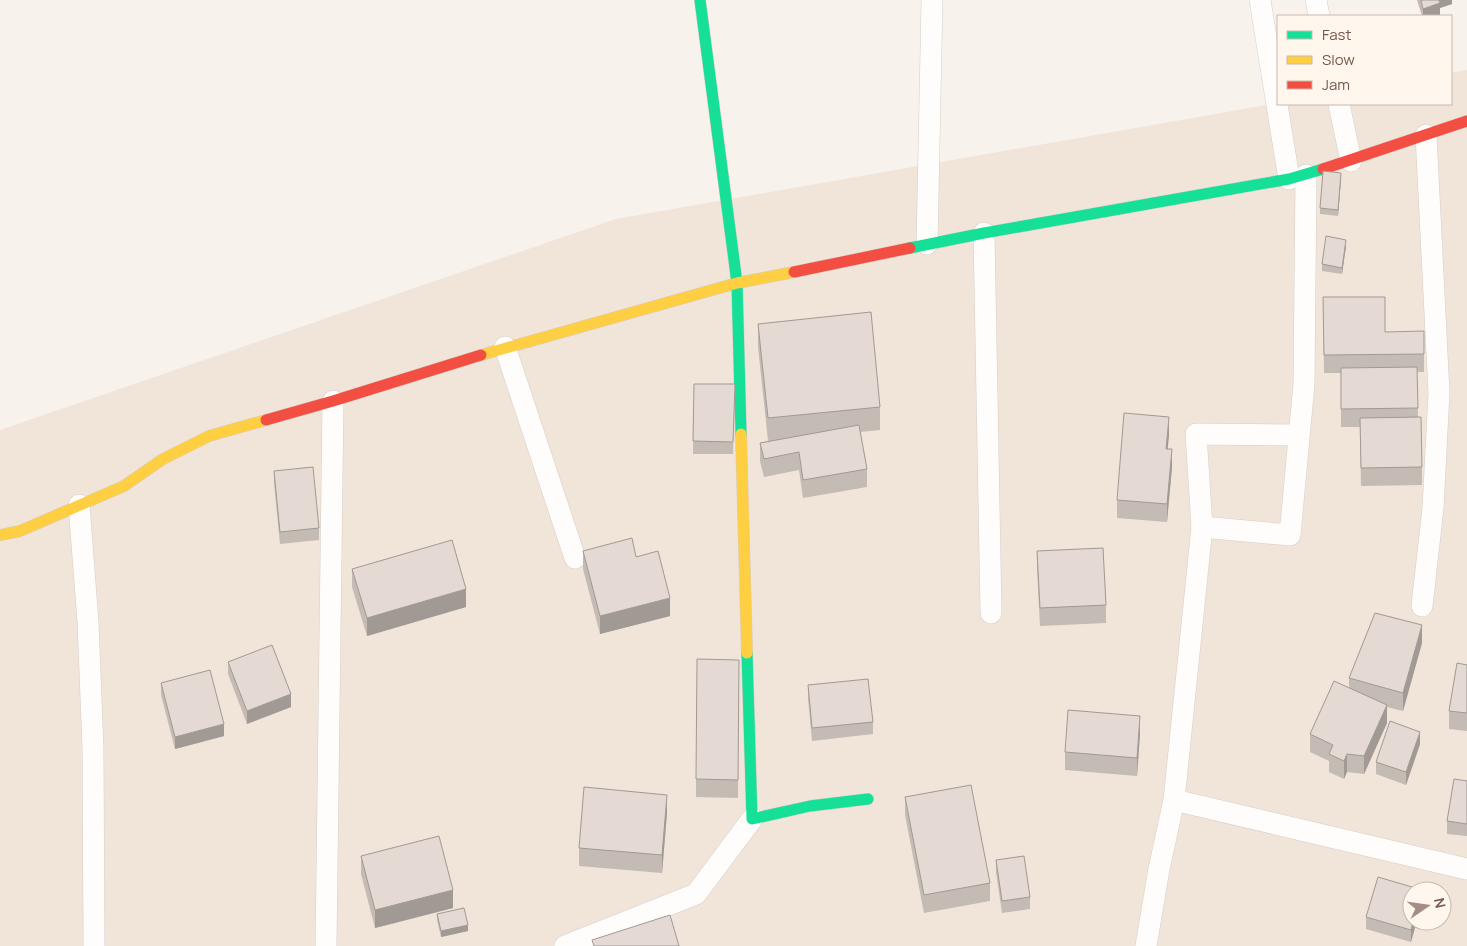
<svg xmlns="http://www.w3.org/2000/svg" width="1467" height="946" font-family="Manrope,sans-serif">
<rect width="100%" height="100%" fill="#f8f2ec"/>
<path fill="#f1e4d9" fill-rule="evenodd" d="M 1467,70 L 1467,946 L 0,946 L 0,430 L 616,219 L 1278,103 L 1451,104 L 1451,73 ZM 1412,891 L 1442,891 L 1442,921 L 1412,921 Z"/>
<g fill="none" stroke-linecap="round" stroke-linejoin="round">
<g stroke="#d6cec8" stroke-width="22">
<g id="street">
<polyline points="1260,0 1289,179"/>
<polyline points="1316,0 1319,16"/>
<polyline points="1339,104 1351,161"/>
<polyline points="984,233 991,613"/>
<polyline points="927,244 932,0"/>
<polyline points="505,347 575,558"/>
<polyline points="1299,435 1196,434 1202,527 1290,535 1304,384 1306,175"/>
<polyline points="79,505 88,622 93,749 94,946"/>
<polyline points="1422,606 1433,508 1439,393 1426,135"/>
<polyline points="1174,800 1202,527"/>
<polyline points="326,946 333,401"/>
<polyline points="565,946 696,894 752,819"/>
<polyline points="1146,946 1159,869 1174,800 1467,869"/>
</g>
</g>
<g stroke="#d7cec8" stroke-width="12">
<g id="fast">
<polyline points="700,0 737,283 741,434"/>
<polyline points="910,248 984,233 1289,179 1323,169"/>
<polyline points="747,653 752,819 810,806 868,799"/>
</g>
</g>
<g stroke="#d7cec8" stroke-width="12">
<g id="slow">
<polyline points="481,355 737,283 794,272"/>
<polyline points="741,434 747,653"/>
<polyline points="0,535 20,531 124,486 163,459 209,436 266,420"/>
</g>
</g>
<g stroke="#d7cec8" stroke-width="12">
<g id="jam">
<polyline points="1323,169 1467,121"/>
<polyline points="794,272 910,248"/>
<polyline points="266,420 333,401 481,355"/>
</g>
</g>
<use href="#street" stroke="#fefdfc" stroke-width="21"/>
<use href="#fast" stroke="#16e098" stroke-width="11"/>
<use href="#slow" stroke="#ffcf43" stroke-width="11"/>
<use href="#jam" stroke="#f24e42" stroke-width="11"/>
</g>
<g fill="#c4bbb5">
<polygon points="1417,0 1452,0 1452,4 1440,8 1440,16 1422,16"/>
<polygon points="1341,179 1338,216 1320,214 1320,208"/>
<polygon points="1346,246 1342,274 1322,271 1322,264"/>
<polygon points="1323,297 1385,332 1424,354 1424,372 1417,372 1418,418 1422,467 1422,485 1361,486 1360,427 1341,427 1341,373 1324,373"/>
<polygon points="758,324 880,407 880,430 860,432 867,469 867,487 803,498 799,470 764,477 760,461 760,443 768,441 758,347"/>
<polygon points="694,384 735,384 733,454 693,454"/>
<polygon points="1169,435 1167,449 1172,467 1167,522 1117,518 1117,500"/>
<polygon points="274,471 319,528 319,540 280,544 274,483"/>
<polygon points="583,551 636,557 670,616 600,634 583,569"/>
<polygon points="1037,551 1106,605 1106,623 1040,626 1037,569"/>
<polygon points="352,569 466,607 367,636 352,587"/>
<polygon points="1422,643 1403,711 1387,707 1387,723 1364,774 1347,772 1344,779 1329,772 1329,761 1310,752 1310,734 1349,688 1349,678"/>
<polygon points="739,660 738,798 696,797 696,779"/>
<polygon points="228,662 291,707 247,724 228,674"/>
<polygon points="1467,665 1467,731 1449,729 1449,711"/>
<polygon points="161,683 224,736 175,749 161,695"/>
<polygon points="808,685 873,722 873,734 812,741 808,698"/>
<polygon points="1140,734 1137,776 1065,770 1065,752"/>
<polygon points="1420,744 1406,785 1376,774 1376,762"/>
<polygon points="1467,781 1467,836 1447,834 1447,821"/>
<polygon points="905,797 990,883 990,901 924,913 905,815"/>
<polygon points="667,813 662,873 579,866 579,848"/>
<polygon points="361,856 453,908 375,928 361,874"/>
<polygon points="996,860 1030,897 1030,909 1002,913 996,872"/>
<polygon points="1422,891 1411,942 1366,929 1366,917"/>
<polygon points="437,914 468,931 441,937 437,920"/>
</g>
<g fill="#a09994">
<polygon points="1438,0 1452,0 1452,4 1440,8 1440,16 1423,16 1423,9"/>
<polygon points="1341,173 1341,179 1338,216 1338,210"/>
<polygon points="1346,240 1346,246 1342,274 1342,268"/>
<polygon points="1169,417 1169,435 1166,467 1166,449"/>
<polygon points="1172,449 1172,467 1167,522 1167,504"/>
<polygon points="466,589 466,607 367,636 367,618"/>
<polygon points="670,598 670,616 600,634 600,616"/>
<polygon points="1422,625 1422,643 1403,711 1403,693"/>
<polygon points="291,694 291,707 247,724 247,711"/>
<polygon points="1387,705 1387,723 1364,774 1364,756"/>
<polygon points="1140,716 1140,734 1137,776 1137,758"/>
<polygon points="224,724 224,736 175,749 175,737"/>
<polygon points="1420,732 1420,744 1406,785 1406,772"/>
<polygon points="1347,754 1347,772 1344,779 1344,761"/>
<polygon points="667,795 667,813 662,873 662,855"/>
<polygon points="453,890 453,908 375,928 375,910"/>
<polygon points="1413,921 1417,921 1411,942 1411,930"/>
<polygon points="468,925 468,931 441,937 441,931"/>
</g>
<g fill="#e4dad3" stroke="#a09994">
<polygon points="1421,0 1439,0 1440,3 1423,9"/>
<polygon points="1323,171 1341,173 1338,210 1320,208"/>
<polygon points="1326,236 1346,240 1342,268 1322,264"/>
<polygon points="1323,297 1385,297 1385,332 1424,331 1424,354 1324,355"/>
<polygon points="871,312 880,407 768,418 758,324"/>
<polygon points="1417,367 1418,408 1341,409 1341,368"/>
<polygon points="694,384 735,384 733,442 693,441"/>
<polygon points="1124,413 1169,417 1166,449 1172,449 1167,504 1117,500"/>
<polygon points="1421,417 1422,467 1361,468 1360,418"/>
<polygon points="859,425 867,469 803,480 799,452 764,459 760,443"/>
<polygon points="313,467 319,528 280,532 274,471"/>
<polygon points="632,538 636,557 658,551 670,598 600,616 583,551"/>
<polygon points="452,540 466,589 367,618 352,569"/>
<polygon points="1103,548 1106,605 1040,608 1037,551"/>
<polygon points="1375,613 1422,625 1403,693 1349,678"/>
<polygon points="272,645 291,694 247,711 228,662"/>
<polygon points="697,659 739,660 738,780 696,779"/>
<polygon points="1457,663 1467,665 1467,713 1449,711"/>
<polygon points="210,670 224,724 175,737 161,683"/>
<polygon points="868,679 873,722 812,728 808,685"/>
<polygon points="1334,681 1387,705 1364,756 1347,754 1344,761 1329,754 1333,745 1310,734"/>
<polygon points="1068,710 1140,716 1137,758 1065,752"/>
<polygon points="1390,721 1420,732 1406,772 1376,762"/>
<polygon points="1454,779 1467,781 1467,824 1447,821"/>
<polygon points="971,785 990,883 924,895 905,797"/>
<polygon points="584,787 667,795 662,855 579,848"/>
<polygon points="439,836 453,890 375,910 361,856"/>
<polygon points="1024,856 1030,897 1002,901 996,860"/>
<polygon points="1378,877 1422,890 1422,891 1412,891 1412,921 1413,921 1411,930 1366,917"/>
<polygon points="464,908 468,925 441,931 437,914"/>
<polygon points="670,915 679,946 594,946 592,940"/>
</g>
<rect x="1277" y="15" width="175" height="90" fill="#fff7ed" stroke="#c9b7ac"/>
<rect x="1287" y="31" width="25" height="8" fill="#16e098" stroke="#c9b7ac"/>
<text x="1322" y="40" font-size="15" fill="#77574b">Fast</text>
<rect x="1287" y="56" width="25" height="8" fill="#ffcf43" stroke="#c9b7ac"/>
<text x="1322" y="65" font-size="15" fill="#77574b">Slow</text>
<rect x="1287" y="81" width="25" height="8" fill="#f24e42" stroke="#c9b7ac"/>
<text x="1322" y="90" font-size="15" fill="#77574b">Jam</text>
<g transform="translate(1427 906) rotate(77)"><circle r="24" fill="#fff7ed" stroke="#c9b7ac"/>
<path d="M0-4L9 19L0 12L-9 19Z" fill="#a48d83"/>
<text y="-8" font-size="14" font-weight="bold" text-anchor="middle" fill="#77574b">N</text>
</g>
</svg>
